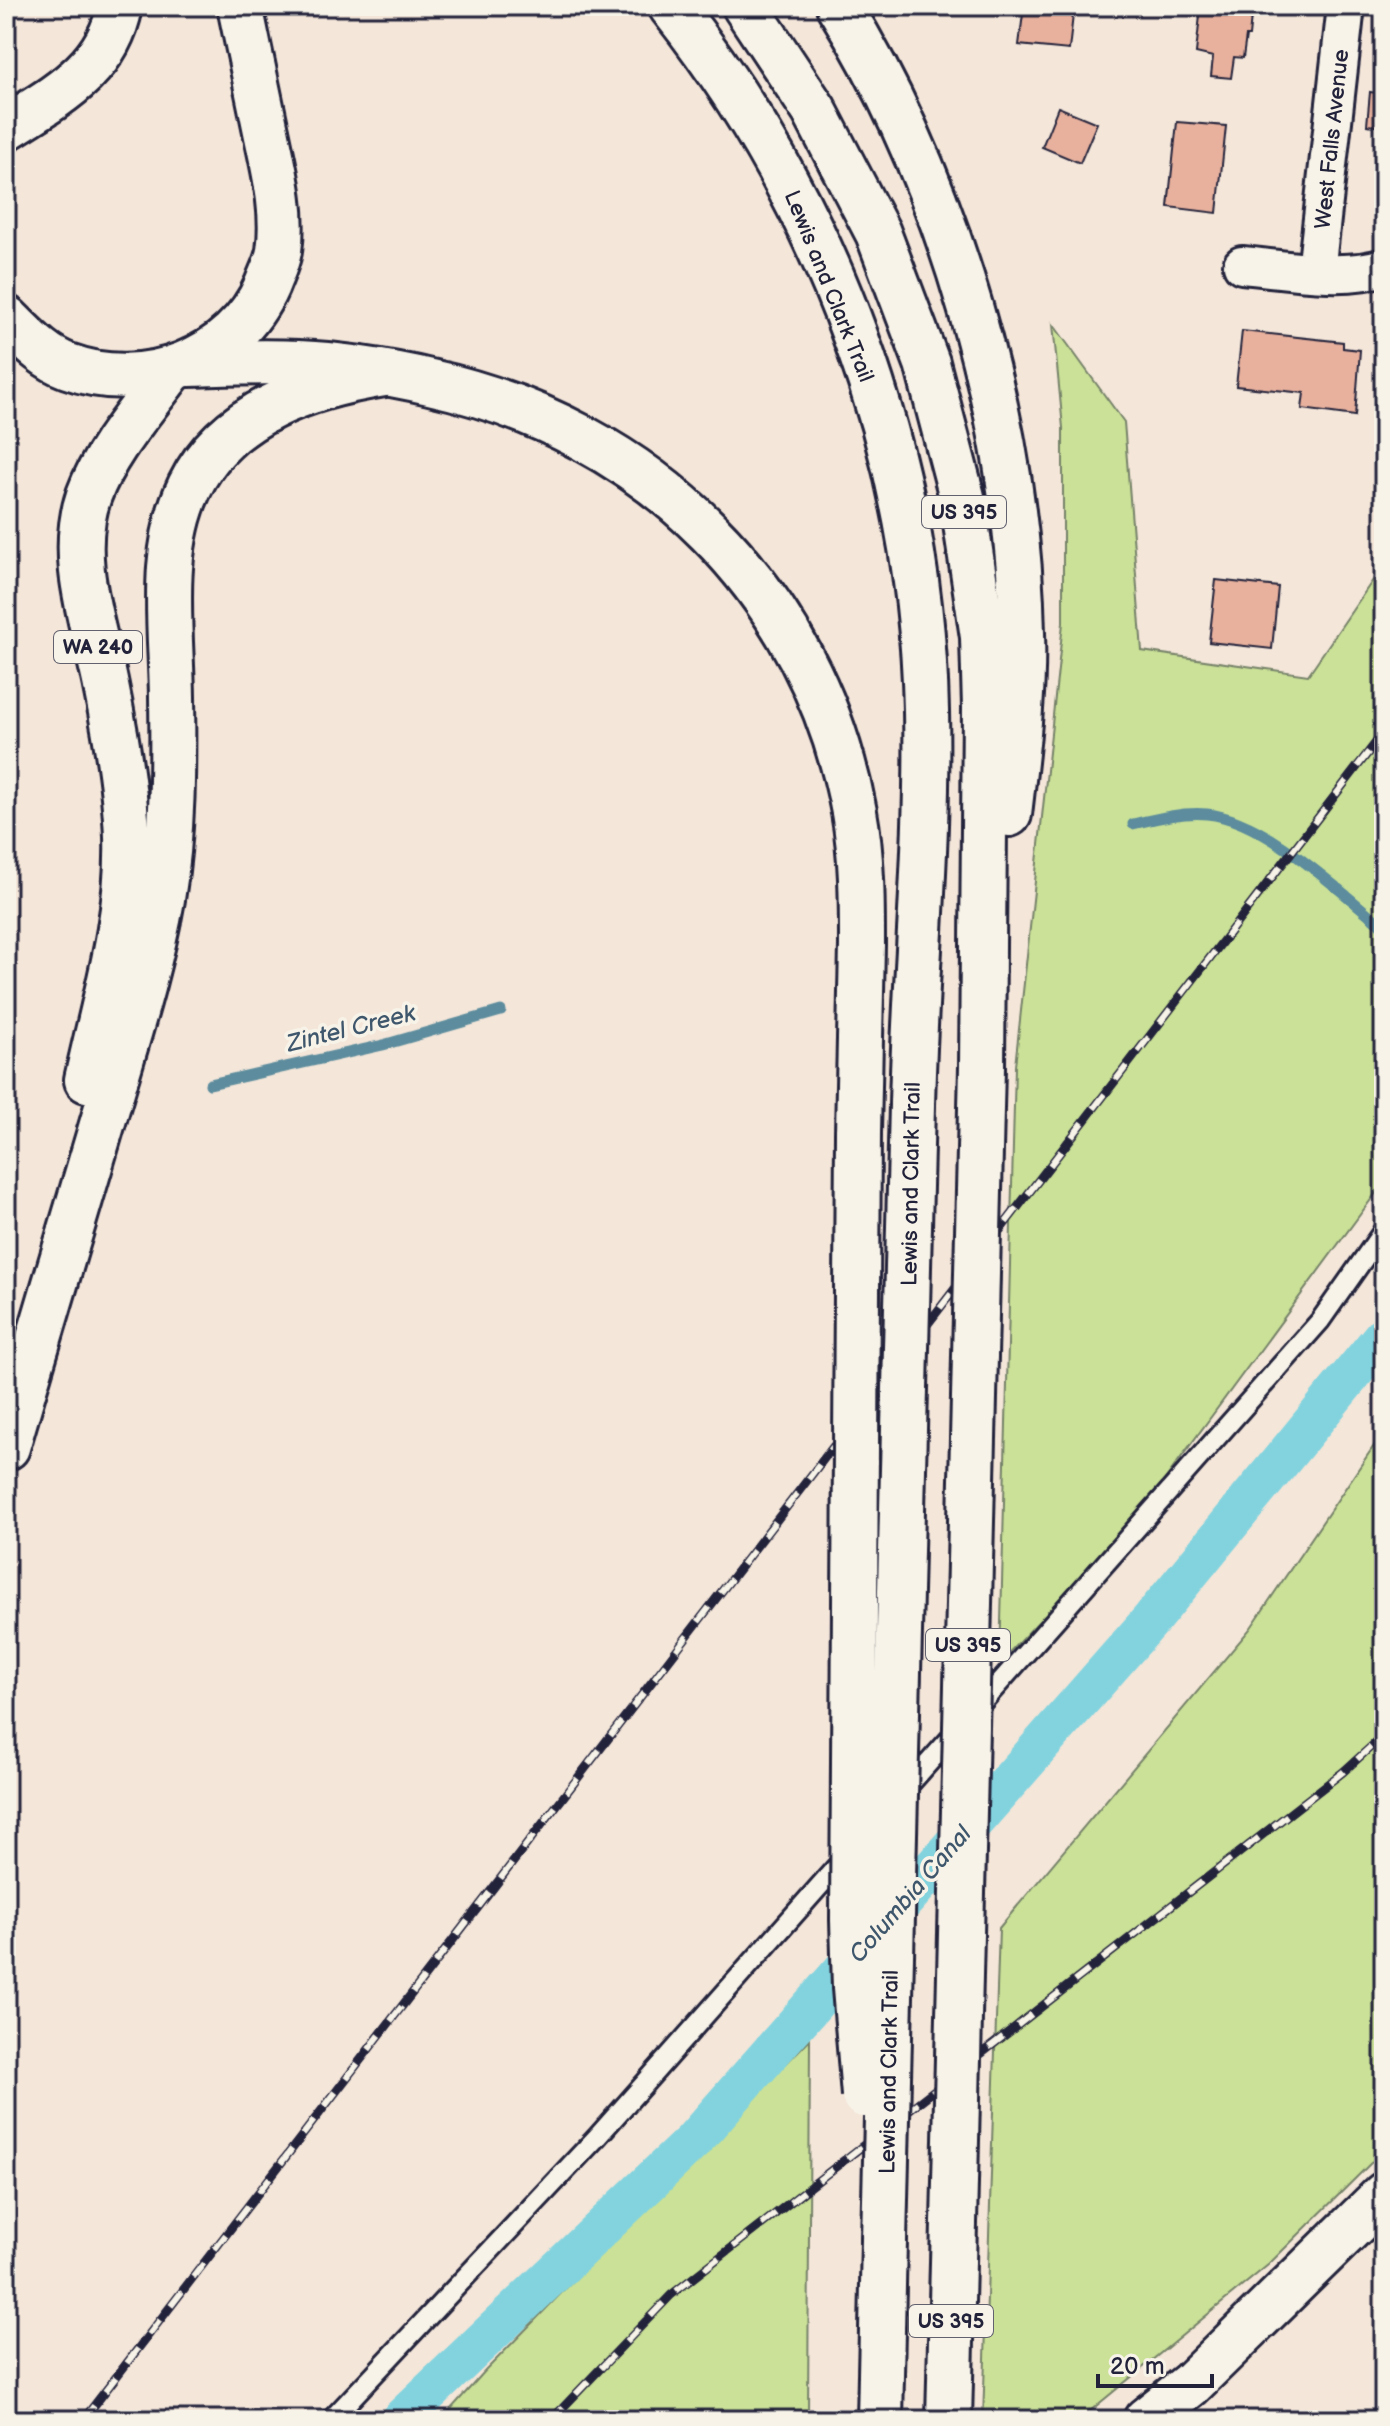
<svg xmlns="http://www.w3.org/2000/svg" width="1390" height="2426" font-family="'Balsamiq Sans',sans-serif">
<rect width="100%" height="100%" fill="#f4e6d9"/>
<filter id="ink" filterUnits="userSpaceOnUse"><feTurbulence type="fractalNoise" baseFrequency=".0125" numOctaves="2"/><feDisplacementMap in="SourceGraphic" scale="16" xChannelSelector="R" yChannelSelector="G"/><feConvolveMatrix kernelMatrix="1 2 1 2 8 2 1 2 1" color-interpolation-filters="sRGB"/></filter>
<g filter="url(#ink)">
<g fill="#cae197" stroke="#768269" stroke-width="2">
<polygon points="1053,324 1124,422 1142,651 1308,675 1384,564 1384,1182 1135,1520 1000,1662 1015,1066 1063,623 1063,428"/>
<polygon points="1384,1431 1384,2150 1268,2265 1079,2420 983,2420 999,1928 1250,1629"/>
<polygon points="810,2039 808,2420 441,2420 485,2371"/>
</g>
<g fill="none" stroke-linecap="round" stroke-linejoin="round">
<g stroke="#5c8c9d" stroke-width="11">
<path d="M 1133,824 C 1158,818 1182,812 1207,814 C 1265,819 1339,891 1384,927"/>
<polyline points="210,1084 383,1045 501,1011"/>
</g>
<polyline stroke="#83d3de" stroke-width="40" points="400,2420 692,2142 1150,1621 1384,1335"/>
</g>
<g fill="#e8b19d" stroke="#22223b" stroke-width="2">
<polygon points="1024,6 1074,6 1069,50 1019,45"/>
<polygon points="1201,6 1252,7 1249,36 1246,36 1243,58 1234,57 1231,78 1211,76 1213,57 1196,53"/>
<polygon points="1370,92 1384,94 1384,127 1367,125"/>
<polygon points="1058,107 1097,123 1080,163 1042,147"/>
<polygon points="1177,122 1226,126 1217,213 1168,207"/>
<polygon points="1242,331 1343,342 1343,348 1360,350 1355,416 1302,409 1304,393 1236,386"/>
<polygon points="1216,580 1278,587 1272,649 1209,642"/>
</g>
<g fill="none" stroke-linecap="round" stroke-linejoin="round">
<g stroke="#22223b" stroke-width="24">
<g id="lane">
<polyline points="901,1794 1320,1321 1384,1230"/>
<polyline points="331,2420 598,2136 847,1855"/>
</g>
</g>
<g stroke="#22223b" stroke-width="42">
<g id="street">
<path d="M 1242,265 C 1285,269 1343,280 1384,267"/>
<polyline points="1316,272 1346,6"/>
</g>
</g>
<g stroke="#22223b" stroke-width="50">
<polyline id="secondary" points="1146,2420 1191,2384 1384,2195"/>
</g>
<g stroke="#22223b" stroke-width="50">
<g id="highway">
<path d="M 671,6 C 829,205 921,457 926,711 C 929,843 915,974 912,1105"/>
<polyline points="745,6 814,110 878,233 927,363 962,497 983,637 985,708 982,1067"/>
<path d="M 839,6 C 949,183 1018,424 1022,633 C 1024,693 1016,754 1009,814"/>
<path d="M 6,128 C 56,96 108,70 120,6"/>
<path d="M 6,318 C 25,336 43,357 68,366 C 143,394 234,361 267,285 C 271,274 277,263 279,251 C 285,211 274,170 266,131 C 257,89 249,48 240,6"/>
<path d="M 189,364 C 225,363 262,361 298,363 C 341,365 387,372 430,382 C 649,430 813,590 854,812 C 862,856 862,901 862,945 C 861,1008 859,1070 858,1133"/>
<path d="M 87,1080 C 104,1001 130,918 127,836 C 125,785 116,735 106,686 C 94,625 67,557 89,495 C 106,449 143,409 172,369"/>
<path d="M 7,1447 C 39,1337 72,1227 104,1118 C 125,1045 149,973 162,899 C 173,832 173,764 172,697 C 171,627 159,550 190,486 C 226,412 309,386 384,374"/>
<polyline points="880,2420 884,2240"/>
<polyline points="949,2420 954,2223"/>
</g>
</g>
<use href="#lane" stroke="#f7f3e8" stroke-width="18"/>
<use href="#street" stroke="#f7f3e8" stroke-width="36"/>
<use href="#secondary" stroke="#f7f3e8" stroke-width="44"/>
<use href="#highway" stroke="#f7f3e8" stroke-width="44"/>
<g stroke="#22223b" stroke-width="9">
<g id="rail">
<polyline points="83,2420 1384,732"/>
<polyline points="551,2420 671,2295 1343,1772 1384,1735"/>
</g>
</g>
<use href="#rail" stroke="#f7f3e8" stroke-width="6" stroke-dasharray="18" stroke-linecap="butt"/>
<g stroke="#22223b" stroke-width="50" stroke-linecap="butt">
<g id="highway-bridge">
<polyline points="858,1133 853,1920 855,1988 864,2095"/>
<polyline points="954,2223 982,1067"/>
<polyline points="884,2240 912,1105"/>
</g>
</g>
<use href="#highway-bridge" stroke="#f7f3e8" stroke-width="44"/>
</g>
</g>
<g text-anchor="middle" stroke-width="7" stroke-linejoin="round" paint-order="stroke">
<g fill="#f7f3e8" stroke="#62616f" stroke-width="2">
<rect x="922" y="496" width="84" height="32" rx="6"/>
<rect x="54" y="631" width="88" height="32" rx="6"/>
<rect x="926" y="1629" width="84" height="32" rx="6"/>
<rect x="909" y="2305" width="84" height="32" rx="6"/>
</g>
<g font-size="20" font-weight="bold" fill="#22223b">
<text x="964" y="519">US 395</text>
<text x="98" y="654">WA 240</text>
<text x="968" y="1652">US 395</text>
<text x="951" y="2328">US 395</text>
</g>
<g font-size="22" fill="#22223b" stroke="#f7f3e8">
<text transform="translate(1331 139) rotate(-84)" y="8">West Falls Avenue</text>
<text transform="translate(830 286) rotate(68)" y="8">Lewis and Clark Trail</text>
<text transform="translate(910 1184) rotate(-89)" y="8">Lewis and Clark Trail</text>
<text transform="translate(888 2072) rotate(-89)" y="8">Lewis and Clark Trail</text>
</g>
<g font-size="24" font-style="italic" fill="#3f576c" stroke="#f7f3e8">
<text transform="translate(351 1028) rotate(-14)" y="8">Zintel Creek</text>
<text transform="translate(910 1894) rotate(-49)" y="8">Columbia Canal</text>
</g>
</g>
<rect width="1390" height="2426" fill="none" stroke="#f7f3e8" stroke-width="32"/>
<rect x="16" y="16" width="1358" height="2394" fill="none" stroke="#22223b" stroke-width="3" filter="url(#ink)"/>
<path d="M1098 2374v12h114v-12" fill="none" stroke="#22223b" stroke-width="4"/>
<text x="1110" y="2374" font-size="24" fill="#22223b" stroke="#f7f3e8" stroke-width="6" paint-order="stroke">20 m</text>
</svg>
